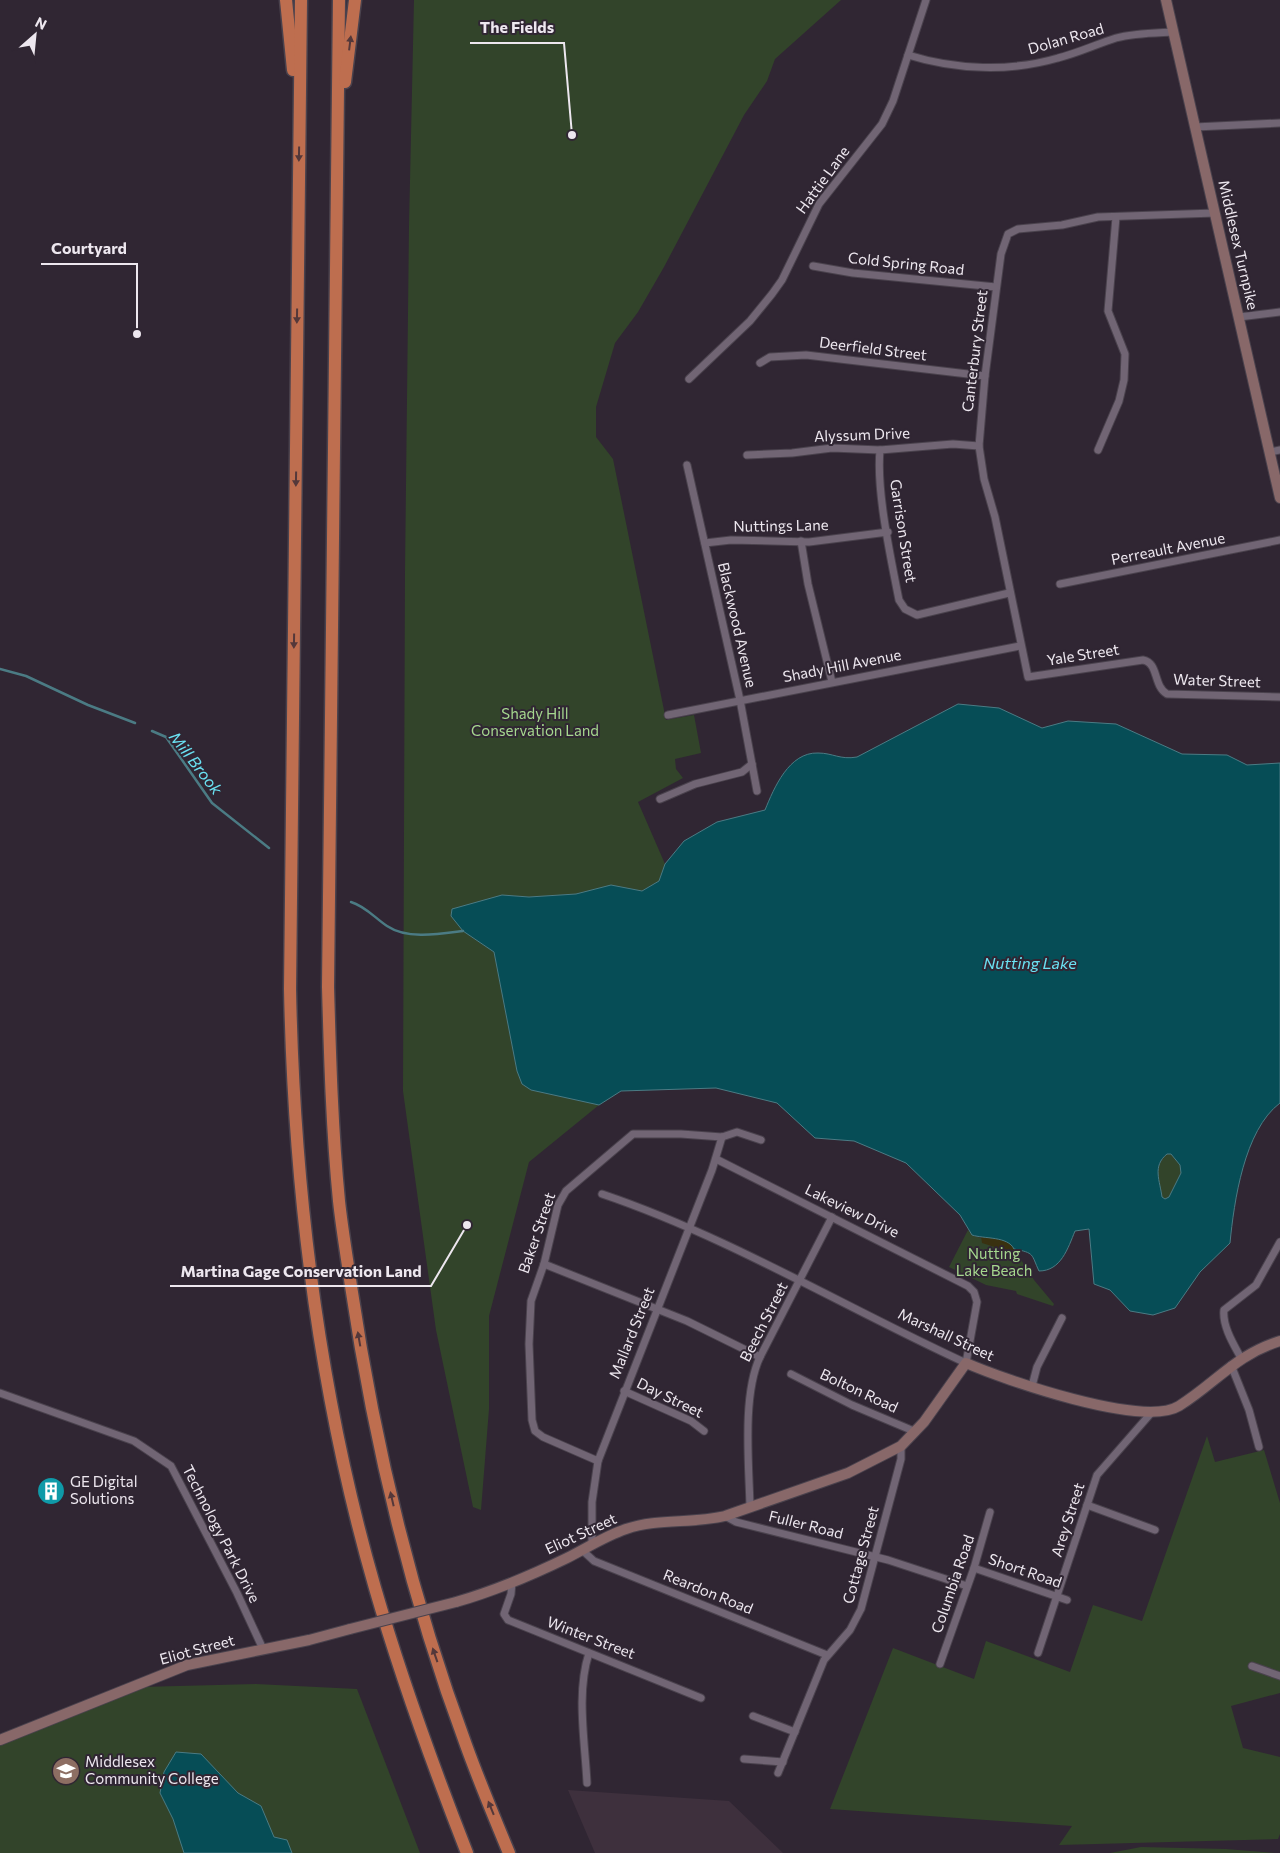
<svg xmlns="http://www.w3.org/2000/svg" width="1280" height="1853" font-family="Commissioner,sans-serif">
<rect width="100%" height="100%" fill="#302633"/>
<polygon fill="#3e303d" points="568,1790 729,1801 783,1853 595,1853"/>
<g fill="#32442a">
<polygon points="414,0 841,0 775,59 767,81 744,115 664,267 638,312 615,343 596,407 596,437 613,459 666,720 694,715 701,753 675,759 676,769 683,778 638,802 665,864 659,881 642,891 611,886 576,894 529,897 501,895 463,931 494,952 517,1071 522,1084 531,1090 599,1105 529,1162 489,1316 489,1409 481,1510 473,1507 436,1330 403,1091 405,572 409,226"/>
<path d="M 1167,1154 L 1171,1154 L 1180,1165 L 1181,1173 L 1169,1197 L 1165,1199 L 1162,1197 C 1160,1181 1152,1167 1167,1154 Z"/>
<polygon points="968,1230 972,1235 1014,1249 1034,1280 1054,1304 1053,1306 1017,1294 1016,1291 986,1285 949,1267"/>
<polygon points="1207,1436 1215,1462 1264,1450 1280,1503 1280,1693 1231,1706 1243,1748 1280,1757 1280,1834 1278,1839 1059,1845 1072,1826 830,1809 893,1648 974,1679 986,1641 1070,1672 1093,1605 1142,1621"/>
<polygon points="256,1684 357,1689 420,1853 0,1853 0,1744 140,1687"/>
<polygon points="1141,1847 1226,1849 1275,1853 1110,1853"/>
</g>
<polygon fill="#393110" points="981,1236 1006,1238 1016,1248 1011,1255 1001,1249 982,1243"/>
<g fill="#064d56" stroke="#4b7b84" fill-rule="evenodd">
<path d="M 958,704 L 999,708 L 1042,728 L 1068,721 L 1116,724 L 1182,754 L 1227,755 L 1247,765 L 1280,763 L 1280,1103 C 1244,1130 1234,1202 1230,1243 L 1200,1272 L 1175,1308 L 1153,1315 L 1130,1311 L 1110,1290 L 1094,1284 L 1089,1229 L 1075,1231 C 1068,1248 1061,1271 1039,1271 C 1031,1254 1035,1253 1014,1249 C 1008,1236 984,1239 972,1235 L 960,1215 L 906,1163 L 854,1141 L 815,1138 L 777,1103 L 716,1088 L 621,1091 L 599,1105 L 531,1090 L 522,1084 L 517,1071 L 494,952 L 463,931 L 451,916 L 452,909 L 502,895 L 529,897 L 576,894 L 611,885 L 642,891 L 659,881 L 665,864 L 684,841 L 717,822 L 765,810 C 774,788 789,752 818,753 C 833,753 840,760 857,757 ZM 1167,1154 L 1171,1154 L 1180,1165 L 1181,1173 L 1169,1197 L 1165,1199 L 1162,1197 C 1160,1181 1152,1166 1167,1154 Z"/>
<polygon points="176,1752 201,1754 238,1793 261,1806 274,1837 287,1840 292,1853 184,1853 173,1819 160,1793 164,1772"/>
</g>
<g fill="none" stroke-linecap="round" stroke-linejoin="round">
<g stroke="#4b7b84" stroke-width="2.5">
<polyline points="0,669 26,676 88,705 135,723"/>
<polyline points="152,731 166,737 212,803 269,848"/>
<path d="M 351,902 C 365,906 375,918 387,926 C 408,940 440,934 463,931"/>
</g>
<g stroke="#4a424d" stroke-width="9">
<g id="street">
<path d="M 908,55 C 956,70 1010,72 1058,58 C 1078,53 1097,44 1116,38 C 1134,33 1154,33 1173,32"/>
<polyline points="1195,127 1280,123"/>
<path d="M 1215,213 L 1098,217 L 1062,225 L 1018,229 L 1008,234 L 1001,254 L 985,376 L 979,446 L 984,479 L 995,517 L 1028,677 L 1143,660 C 1159,663 1153,686 1167,694 L 1280,697"/>
<polyline points="813,266 853,273 996,287"/>
<polyline points="1239,317 1280,312"/>
<polyline points="760,363 770,357 806,355 985,376"/>
<polyline points="689,379 750,321 772,294 782,280 819,204 882,124 893,101 926,0"/>
<path d="M 880,450 C 876,491 891,559 899,600 L 905,609 L 917,615 L 1009,593"/>
<polyline points="1098,450 1119,401 1124,380 1125,354 1108,311 1116,217"/>
<polyline points="1270,452 1280,450"/>
<polyline points="747,455 792,453 832,448 880,450 953,444 979,446"/>
<polyline points="687,465 740,700 757,791"/>
<polyline points="801,541 808,584 832,682"/>
<polyline points="705,543 731,540 809,542 888,532"/>
<polyline points="1060,584 1280,540"/>
<polyline points="668,715 1020,646"/>
<polyline points="660,799 695,784 742,772 752,764"/>
<polyline points="722,1137 737,1132 761,1140"/>
<path d="M 602,1194 C 729,1237 844,1307 966,1363 L 977,1302 L 974,1292 L 968,1286 L 716,1159"/>
<polyline points="544,1264 687,1321 760,1357"/>
<path d="M 1241,1358 C 1234,1345 1222,1326 1224,1310 L 1256,1285 L 1280,1242"/>
<polyline points="1231,1365 1249,1410 1259,1447"/>
<polyline points="791,1374 852,1405 916,1432"/>
<polyline points="1032,1386 1037,1367 1062,1318"/>
<polyline points="624,1391 691,1421 704,1431"/>
<polyline points="0,1393 134,1441 171,1466 237,1593 263,1649"/>
<polyline points="598,1461 543,1437 535,1431 532,1420 529,1344 531,1301 544,1264 558,1205 566,1191 633,1134 681,1134 722,1137"/>
<polyline points="1087,1505 1155,1530"/>
<path d="M 750,1507 C 749,1465 742,1395 760,1357 L 832,1217"/>
<polyline points="725,1516 736,1522 888,1560 967,1586"/>
<polyline points="592,1544 592,1502 598,1461 712,1170 722,1137"/>
<polyline points="582,1550 594,1561 827,1655"/>
<polyline points="974,1568 1067,1600"/>
<polyline points="512,1582 511,1594 504,1614 508,1620 701,1698"/>
<polyline points="1038,1653 1097,1475 1152,1412"/>
<polyline points="940,1664 974,1568 990,1512"/>
<polyline points="1252,1666 1280,1676"/>
<polyline points="753,1716 795,1732"/>
<polyline points="744,1759 783,1762"/>
<polyline points="778,1773 824,1660 850,1630 861,1609 901,1459 901,1446"/>
<path d="M 587,1783 C 585,1742 576,1693 589,1653"/>
</g>
</g>
<g stroke="#4a424d" stroke-width="12">
<g id="secondary">
<polyline points="1166,0 1280,498"/>
<path d="M 456,1602 C 494,1591 532,1575 567,1558 C 587,1548 605,1536 626,1529 C 658,1518 692,1524 725,1516 L 848,1473 L 901,1446 L 924,1422 L 966,1363 C 1005,1380 1143,1428 1179,1406 C 1216,1383 1235,1355 1280,1341"/>
<polyline points="0,1740 187,1665 309,1640 350,1629"/>
</g>
</g>
<g stroke="#4a424d" stroke-width="15">
<g id="highway">
<polyline points="286,0 293,70"/>
<path d="M 301,0 L 290,989 C 294,1191 319,1394 375,1588 C 401,1678 433,1766 467,1853"/>
<path d="M 339,0 L 328,987 C 330,1058 332,1130 339,1201 C 342,1229 347,1258 351,1286 C 374,1442 411,1597 466,1745 C 479,1781 494,1817 509,1853"/>
<polyline points="345,82 355,0"/>
</g>
</g>
<use href="#street" stroke="#716574" stroke-width="7"/>
<use href="#secondary" stroke="#886869" stroke-width="10"/>
<use href="#highway" stroke="#be6e4f" stroke-width="12"/>
<g stroke="#4a424d" stroke-width="12" stroke-linecap="butt">
<polyline id="secondary-bridge" points="350,1629 456,1602"/>
</g>
<use href="#secondary-bridge" stroke="#886869" stroke-width="10"/>
</g>
<defs><path id="oneway-solid" d="M-6-.8H1V-3.2L6.5 0L1 3.2V.8H-6Z" transform="scale(1.25)"/></defs>
<g fill="#54383a">
<use href="#oneway-solid" transform="translate(350 43) rotate(-83)"/>
<use href="#oneway-solid" transform="translate(299 154) rotate(91)"/>
<use href="#oneway-solid" transform="translate(297 316) rotate(91)"/>
<use href="#oneway-solid" transform="translate(296 479) rotate(91)"/>
<use href="#oneway-solid" transform="translate(294 641) rotate(91)"/>
<use href="#oneway-solid" transform="translate(359 1339) rotate(-100)"/>
<use href="#oneway-solid" transform="translate(392 1499) rotate(-103)"/>
<use href="#oneway-solid" transform="translate(435 1655) rotate(-109)"/>
<use href="#oneway-solid" transform="translate(491 1808) rotate(-112)"/>
</g>
<defs>
<g id="building-disc" transform="scale(1.4375)"><circle r="9.5" fill="#0f9aa8" stroke="#302633"/><path d="M-4-6H4V6H1V3H-1V6H-4ZM-2.5-4.3h1.7v1.8h-1.7ZM.8-4.3h1.7v1.8H.8ZM-2.5-1h1.7V.8h-1.7ZM.8-1h1.7V.8H.8Z" fill="#fff"/></g>
<g id="university-disc" transform="scale(1.4375)"><circle r="9.5" fill="#8d6e63" stroke="#302633"/><path d="M0-5L7-2L0 1L-7-2ZM-4 1L0 2.5L4 1V4Q0 6-4 4Z" fill="#fff"/></g>
</defs>
<g fill-rule="evenodd">
<use href="#building-disc" x="51" y="1491"/>
<use href="#university-disc" x="66" y="1771"/>
</g>
<g text-anchor="middle" stroke-width="4" stroke-linejoin="round" paint-order="stroke">
<g font-size="15" fill="#ede7ef" stroke="#302633">
<text transform="translate(1066 39) rotate(-16)" y="5">Dolan Road</text>
<text transform="translate(823 180) rotate(-54)" y="5">Hattie Lane</text>
<text transform="translate(1238 245) rotate(77)" y="5">Middlesex Turnpike</text>
<text transform="translate(906 264) rotate(6)" y="5">Cold Spring Road</text>
<text transform="translate(873 349) rotate(7)" y="5">Deerfield Street</text>
<text transform="translate(975 351) rotate(-83)" y="5">Canterbury Street</text>
<text transform="translate(862 435) rotate(-2)" y="5">Alyssum Drive</text>
<text transform="translate(781 526) rotate(-1)" y="5">Nuttings Lane</text>
<text transform="translate(903 531) rotate(81)" y="5">Garrison Street</text>
<text transform="translate(1168 549) rotate(-11)" y="5">Perreault Avenue</text>
<text transform="translate(737 625) rotate(77)" y="5">Blackwood Avenue</text>
<text transform="translate(1083 655) rotate(-9)" y="5">Yale Street</text>
<text transform="translate(842 666) rotate(-11)" y="5">Shady Hill Avenue</text>
<text transform="translate(1217 681) rotate(2)" y="5">Water Street</text>
<text transform="translate(852 1211) rotate(26)" y="5">Lakeview Drive</text>
<text transform="translate(537 1233) rotate(-71)" y="5">Baker Street</text>
<text transform="translate(764 1322) rotate(-63)" y="5">Beech Street</text>
<text transform="translate(632 1333) rotate(-68)" y="5">Mallard Street</text>
<text transform="translate(946 1335) rotate(25)" y="5">Marshall Street</text>
<text transform="translate(859 1391) rotate(25)" y="5">Bolton Road</text>
<text transform="translate(670 1398) rotate(26)" y="5">Day Street</text>
<text transform="translate(1068 1520) rotate(-72)" y="5">Arey Street</text>
<text transform="translate(806 1525) rotate(14)" y="5">Fuller Road</text>
<text transform="translate(221 1534) rotate(63)" y="5">Technology Park Drive</text>
<text transform="translate(581 1534) rotate(-25)" y="5">Eliot Street</text>
<text transform="translate(861 1555) rotate(-75)" y="5">Cottage Street</text>
<text transform="translate(1025 1571) rotate(19)" y="5">Short Road</text>
<text transform="translate(953 1584) rotate(-71)" y="5">Columbia Road</text>
<text transform="translate(708 1592) rotate(22)" y="5">Reardon Road</text>
<text transform="translate(591 1638) rotate(21)" y="5">Winter Street</text>
<text transform="translate(197 1650) rotate(-15)" y="5">Eliot Street</text>
</g>
<g font-size="15" fill="#a5d78e" stroke="#302633">
<text x="535" y="719">Shady Hill<tspan x="535" dy="17">Conservation Land</tspan></text>
<text x="994" y="1259">Nutting<tspan x="994" dy="17">Lake Beach</tspan></text>
</g>
<g font-size="15" fill="#ede7ef" stroke="#302633" text-anchor="start">
<text x="70" y="1487">GE Digital<tspan x="70" dy="17">Solutions</tspan></text>
<text x="85" y="1767">Middlesex<tspan x="85" dy="17">Community College</tspan></text>
</g>
<g font-size="16" font-style="italic" fill="#6ae2f3" stroke="#302633">
<text transform="translate(196 763) rotate(52)" y="6">Mill Brook</text>
<text x="1030" y="969">Nutting Lake</text>
</g>
</g>
<path fill="none" stroke="#ede7ef" stroke-width="2" d="M572 135L564 43H470M137 334L137 264H41M467 1225L431 1286H170"/>
<g fill="#ede7ef" stroke="#302633" stroke-width="2">
<circle cx="572" cy="135" r="5"/>
<circle cx="137" cy="334" r="5"/>
<circle cx="467" cy="1225" r="5"/>
</g>
<g font-size="16" text-anchor="middle" font-weight="bold" fill="#ede7ef" stroke="#302633" stroke-width="4" stroke-linejoin="round" paint-order="stroke">
<text x="517" y="33">The Fields</text>
<text x="89" y="254">Courtyard</text>
<text x="301" y="1277">Martina Gage Conservation Land</text>
</g>
<g transform="translate(35 35) rotate(27)" stroke="#302633" stroke-width="4" paint-order="stroke">
<path d="M0-4L9 19L0 12L-9 19Z" fill="#ede7ef"/>
<text y="-8" font-size="14" font-weight="bold" text-anchor="middle" fill="#ede7ef">N</text>
</g>
</svg>
